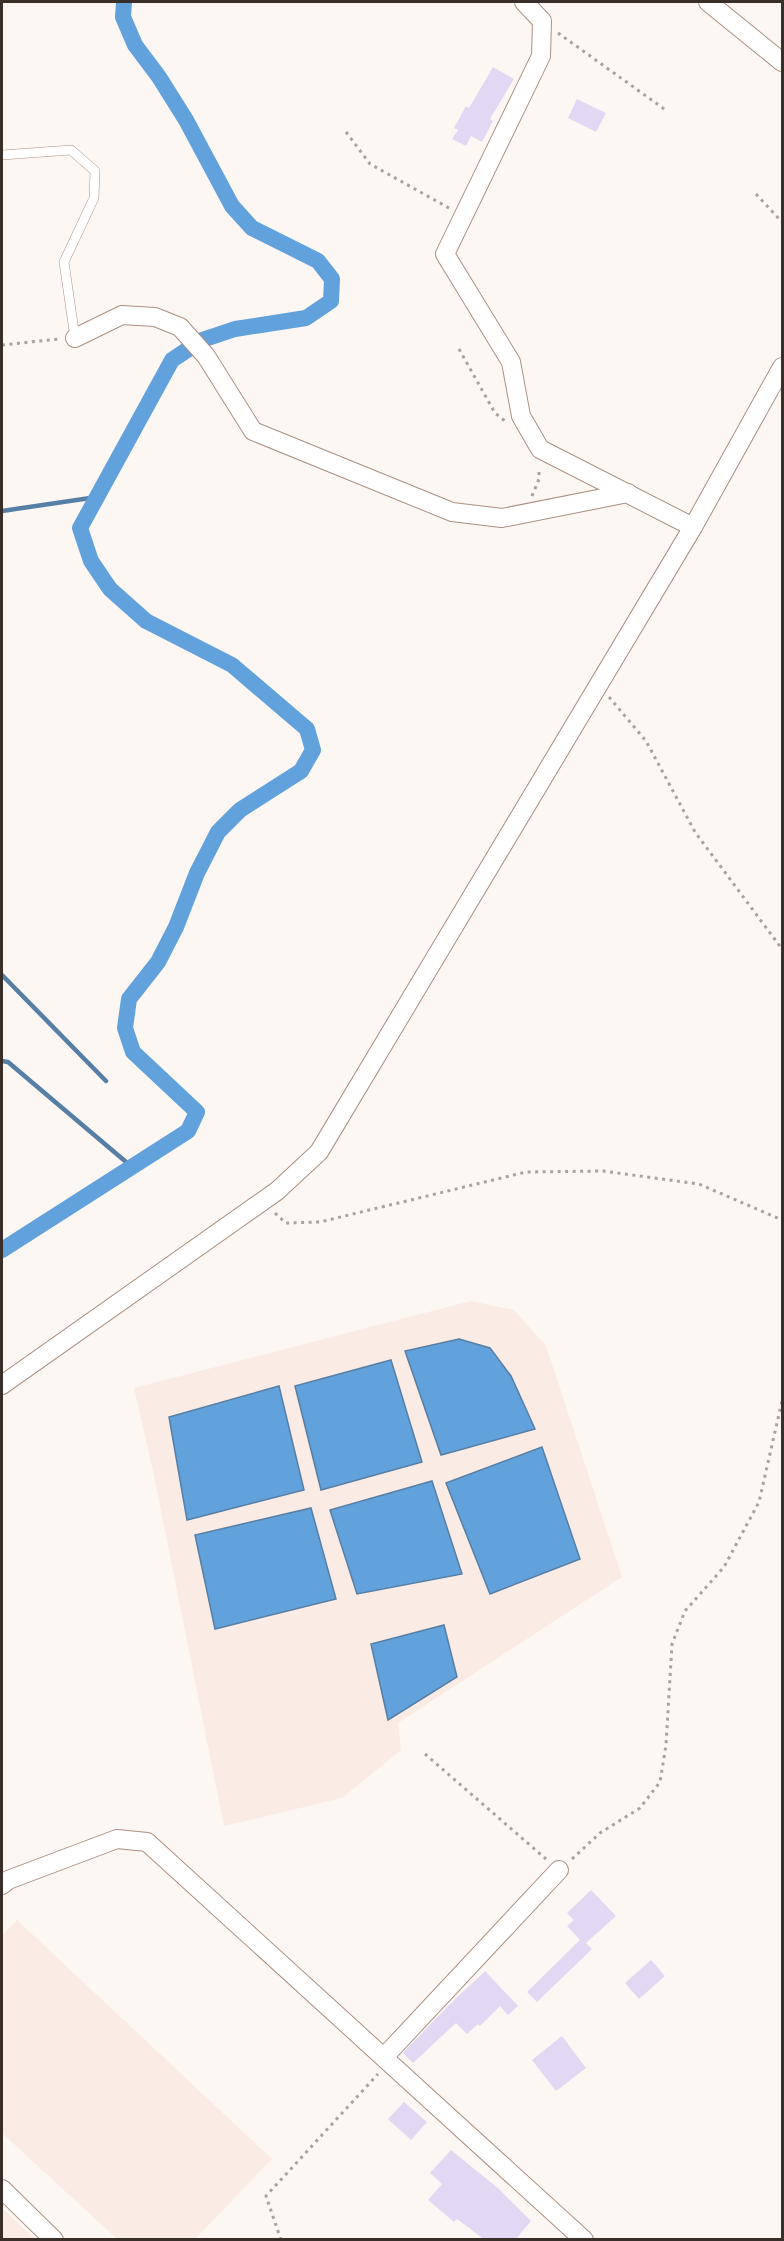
<svg xmlns="http://www.w3.org/2000/svg" width="784" height="2241" font-family="'Fira Sans Condensed',sans-serif">
<rect width="100%" height="100%" fill="#fdf7f4"/>
<g fill="#faebe4">
<polygon points="471,1301 514,1310 546,1346 622,1577 398,1723 401,1750 342,1798 224,1826 152,1466 134,1388"/>
<polygon points="17,1920 272,2159 195,2239 117,2239 2,2133 2,1936"/>
<polygon points="2,2208 35,2239 2,2239"/>
</g>
<g fill="#62a2dc" stroke="#567fa6" stroke-width="1.5">
<polygon points="459,1339 490,1348 511,1376 535,1429 441,1455 405,1351"/>
<polygon points="391,1360 422,1462 321,1490 295,1386"/>
<polygon points="279,1386 304,1490 187,1520 169,1417"/>
<polygon points="542,1447 580,1559 490,1594 446,1483"/>
<polygon points="432,1481 462,1574 357,1594 330,1510"/>
<polygon points="311,1508 336,1599 215,1629 195,1535"/>
<polygon points="444,1625 457,1677 388,1720 371,1644"/>
</g>
<g fill="none" stroke-linecap="round" stroke-linejoin="round">
<g stroke="#567fa6" stroke-width="4.5">
<polyline points="2,511 97,497"/>
<polyline points="2,975 106,1081"/>
<polyline points="2,1061 8,1062 132,1167"/>
</g>
<polyline stroke="#62a2dc" stroke-width="16" points="2,1250 188,1131 197,1112 133,1052 125,1028 129,999 158,962 176,927 197,873 218,832 240,810 301,771 313,750 307,729 232,665 146,621 110,589 91,561 80,528 172,360 202,340 235,329 306,318 331,301 332,279 318,261 252,228 232,206 186,120 159,77 135,45 123,17 124,2"/>
</g>
<g fill="#e2d8f3">
<polygon points="493,67 514,79 490,119 493,121 482,142 471,136 466,146 452,139 458,130 454,128 466,106 469,108"/>
<polygon points="577,99 606,113 596,132 568,118"/>
<polygon points="591,1890 616,1916 586,1943 592,1949 537,2002 527,1992 580,1940 567,1926 574,1920 567,1913"/>
<polygon points="651,1960 665,1976 639,1999 625,1983"/>
<polygon points="485,1971 518,2006 508,2015 500,2006 480,2026 478,2024 467,2034 456,2023 413,2063 403,2053 447,2007"/>
<polygon points="562,2036 586,2068 556,2091 532,2060"/>
<polygon points="404,2102 427,2122 411,2140 388,2119"/>
<polygon points="451,2150 499,2189 531,2221 515,2240 485,2240 457,2219 454,2222 428,2200 442,2184 430,2173"/>
</g>
<g fill="none" stroke-linecap="round" stroke-linejoin="round">
<g stroke="#aa9082" stroke-width="10">
<polyline id="service" points="2,155 71,150 95,171 94,198 64,262 75,338"/>
</g>
<g stroke="#aa9082" stroke-width="20">
<g id="minor">
<polyline points="524,2 542,21 541,56 445,254 511,362 521,416 540,449 693,527"/>
<polyline points="708,2 782,62"/>
<polyline points="75,338 122,315 155,317 180,327 206,356 253,431 452,512 502,518 628,493"/>
<polyline points="2,1385 277,1191 319,1152 693,527 782,367"/>
<polyline points="2,1885 8,1880 117,1839 147,1842 584,2240"/>
<polyline points="384,2057 559,1870"/>
<polyline points="2,2189 54,2240"/>
</g>
</g>
<g stroke="#aaa29e" stroke-width="3" stroke-dasharray="3 4.5" stroke-linecap="butt">
<polyline points="558,33 667,111"/>
<polyline points="346,132 370,164 449,208"/>
<polyline points="756,194 782,222"/>
<polyline points="2,345 59,339"/>
<polyline points="459,349 495,413 505,421"/>
<polyline points="532,496 539,479 539,468"/>
<polyline points="609,697 646,741 695,832 782,949"/>
<polyline points="275,1213 286,1223 320,1222 526,1172 603,1171 699,1184 782,1220"/>
<polyline points="425,1754 546,1859"/>
<polyline points="572,1859 600,1833 640,1808 660,1782 666,1745 672,1644 685,1611 724,1567 759,1502 782,1401"/>
<polyline points="281,2240 266,2196 378,2074"/>
</g>
<use href="#service" stroke="#fff" stroke-width="9"/>
<use href="#minor" stroke="#fff" stroke-width="18"/>
</g>
<rect width="784" height="2241" fill="none" stroke="#392e28" stroke-width="6"/>
</svg>
